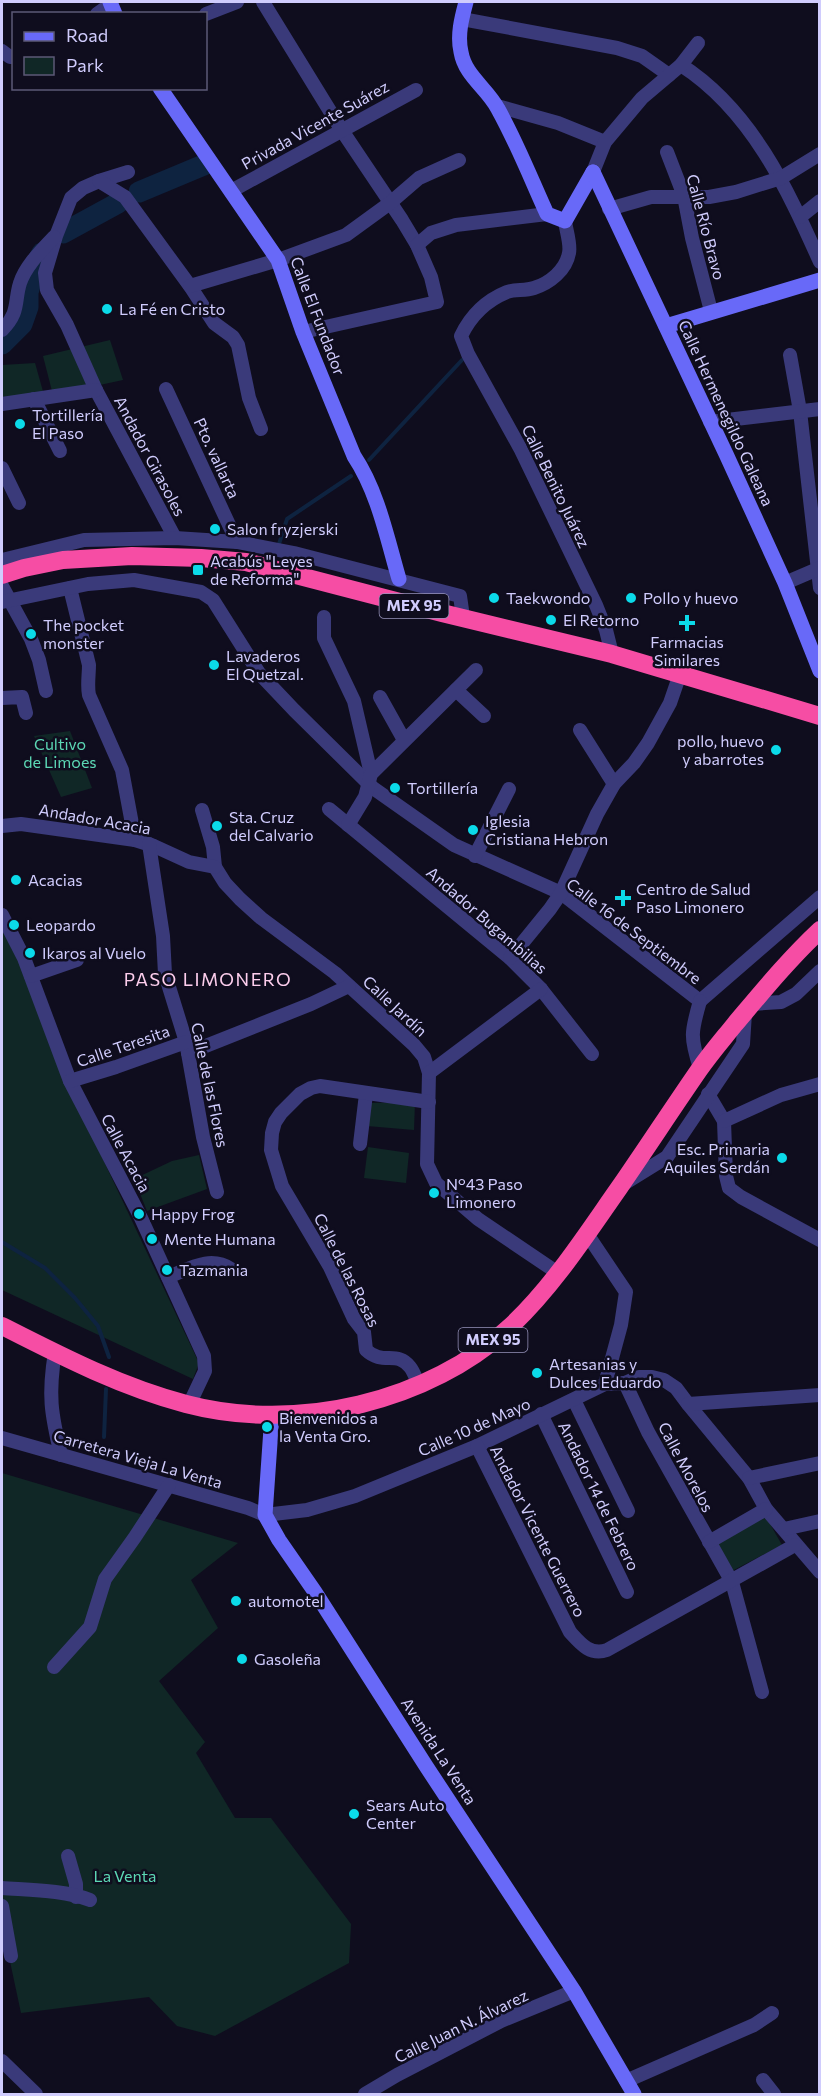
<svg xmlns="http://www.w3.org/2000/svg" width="821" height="2096" font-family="Commissioner,sans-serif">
<rect width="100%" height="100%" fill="#0f0d1e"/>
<g fill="#102726">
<polygon points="110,340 123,380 53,395 43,356"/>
<polygon points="35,363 44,395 2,400 2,365"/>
<polygon points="70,731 92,788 61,797 34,736"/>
<polygon points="2,929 20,962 51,1049 199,1363 193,1379 2,1290"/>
<polygon points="415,1102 414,1130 367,1126 368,1103"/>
<polygon points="368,1147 409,1153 406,1183 364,1178"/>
<polygon points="199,1155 207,1189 147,1211 134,1179 172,1161"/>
<polygon points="2,1473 238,1543 191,1580 218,1628 159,1681 205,1742 196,1753 235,1818 271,1818 351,1924 349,1963 215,2036 177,2026 149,1997 21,2013 2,1924"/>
<polygon points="765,1515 782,1545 730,1572 717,1544"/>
</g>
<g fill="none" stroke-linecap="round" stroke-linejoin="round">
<g stroke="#0e2340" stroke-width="4">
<polyline points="369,460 462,360"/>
<polyline points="279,544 287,519 351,476"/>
<polyline points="2,1242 45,1268 75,1298 98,1326 109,1357"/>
<polyline points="104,1437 106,1389"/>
</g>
<g stroke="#0e2340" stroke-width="21">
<polyline points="139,192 206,164"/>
<polyline points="63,233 118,203"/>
<polyline points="2,344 22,324 28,307 28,292 38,260 42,253"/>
</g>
<g stroke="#3a3a7a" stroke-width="14">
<polyline points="263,2 341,129 402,220 417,245 431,277 437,302 303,332"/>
<polyline points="97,14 111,4"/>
<polyline points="206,14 237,2"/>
<polyline points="462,19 617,48 642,56 669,75"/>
<polyline points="2,51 10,57 14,57"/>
<path d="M 681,65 C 751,110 787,188 820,262"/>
<polyline points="497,106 558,123 605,142"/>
<polyline points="667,152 684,196 692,238 711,311"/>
<polyline points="128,172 99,181 83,188 71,198 56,236 45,273 47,290 67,325 96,390 175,538"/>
<polyline points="593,172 605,142 642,98 681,65 698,43"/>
<polyline points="99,181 125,197 190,286 214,323 233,337 238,345 249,398 261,429"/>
<polyline points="231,191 416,90"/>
<polyline points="609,209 651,197 709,197 736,192 781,178 820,154"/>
<polyline points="800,217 820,201"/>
<path d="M 565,221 C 566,230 571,244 569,253 C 566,270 550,283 534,288 C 525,291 515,289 507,292 C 485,301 471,315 461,336 L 468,354 L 520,448 L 596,605 L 606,630 L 612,654"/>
<polyline points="417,245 431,233 456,225 547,214"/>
<polyline points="190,286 278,260 346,235 390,203 419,178 459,160"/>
<path d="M 2,330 C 20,312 14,302 20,283 C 26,265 42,250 54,237"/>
<polyline points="790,355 800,411 820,588"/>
<polyline points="166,389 237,542"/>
<polyline points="34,399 60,451"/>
<polyline points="2,404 96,390"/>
<polyline points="710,422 820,409"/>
<polyline points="2,468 19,503"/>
<polyline points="2,560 84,540 175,538 237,542 294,553 460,596 463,617"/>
<polyline points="785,583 820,568"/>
<polyline points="2,586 31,639 39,660 46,691"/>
<path d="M 70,588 L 89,665 C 89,675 87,685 89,695 L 122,770 L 135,840"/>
<polyline points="2,602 88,584 134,580 201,592 213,600 259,673 294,710 373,788 454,845 561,893 700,1001"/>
<polyline points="324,617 324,638 354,701 371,774"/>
<polyline points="456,690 484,716"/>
<polyline points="380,697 404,740"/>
<polyline points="2,698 22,697 26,713"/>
<polyline points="580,730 614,784"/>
<polyline points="329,809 510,958 541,989 592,1054"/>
<polyline points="202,810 213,847 215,867 225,883 240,899 261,918 335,973 414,1045 424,1057 429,1073 427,1164 436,1183 478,1219 558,1273"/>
<polyline points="348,825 365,797 371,774 476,670"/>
<polyline points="2,826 21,824 135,840 154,846 189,862 215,867"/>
<polyline points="149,844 163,936 165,974 186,1042 203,1137 217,1192"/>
<polyline points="475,856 509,789"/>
<polyline points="2,915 24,958 70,1081 141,1218 204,1356 205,1371 189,1405"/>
<polyline points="510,958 550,909 561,893 597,814 614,784 634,763 648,743 670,703 680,674"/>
<polyline points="31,976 77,960"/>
<polyline points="700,1001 820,897"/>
<path d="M 700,1001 C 691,1032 690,1037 700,1068"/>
<polyline points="752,1004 781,1002 796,994 820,971"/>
<polyline points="188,1053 311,1004 349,986"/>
<polyline points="429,1073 541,989"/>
<polyline points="70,1081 116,1067 186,1042"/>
<polyline points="708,1094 724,1121 726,1176 729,1188 741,1197 820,1240"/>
<polyline points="724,1121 781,1095 820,1084"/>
<polyline points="360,1144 366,1094"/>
<polyline points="625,1183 667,1157 743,1044 745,1013"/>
<path d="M 168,1277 C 189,1269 210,1255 231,1269"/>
<path d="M 55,1352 C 48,1395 51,1413 61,1455"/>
<polyline points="625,1383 639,1377 652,1377 664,1380 676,1388 688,1404 749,1478 766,1509 820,1572"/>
<polyline points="605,1384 625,1383 648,1432 732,1582 762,1692"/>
<path d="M 419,1385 C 416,1379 414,1372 410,1367 C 397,1350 383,1366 366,1350 L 364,1332 L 354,1319 L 330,1267 L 282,1186 L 271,1150 L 272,1133 L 275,1122 L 281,1113 L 300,1094 L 311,1088 L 320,1086 L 429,1102"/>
<polyline points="574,1400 628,1511"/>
<polyline points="688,1404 820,1395"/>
<polyline points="541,1414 627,1592"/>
<polyline points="2,1438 248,1508 265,1515 307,1510 355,1496 477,1446 605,1384 621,1325 626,1292 587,1234"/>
<path d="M 477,1446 L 570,1632 C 580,1643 590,1656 607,1650 L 795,1545"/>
<polyline points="749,1478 820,1463"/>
<polyline points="784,1529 820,1521"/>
<polyline points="709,1542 766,1509"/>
<polyline points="54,1667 90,1627 105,1579 135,1537 169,1485"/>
<polyline points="68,1856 76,1884 76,1897"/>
<path d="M 2,1888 C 29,1890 65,1890 90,1900"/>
<polyline points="2,1906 11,1956"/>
<polyline points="2,2061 36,2094"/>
<polyline points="763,2080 774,2094"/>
<polyline points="626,2081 754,2025 772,2013"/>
<polyline points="365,2094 397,2075 501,2021 574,1991"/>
</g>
<g stroke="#6869f8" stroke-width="15">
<polyline points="110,2 115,14"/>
<path d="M 466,2 C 462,17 457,35 461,52 C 465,76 487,88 498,109 C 517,143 531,179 547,214 L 565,221 L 593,172"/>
<path d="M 160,88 L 278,260 L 303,332 L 354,456 C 378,492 387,538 399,579"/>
<polyline points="593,172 726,454 785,583 820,671"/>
<polyline points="666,326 820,280"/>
<polyline points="272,1414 265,1515 279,1540 315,1592 426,1766 574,1991 634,2094"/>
</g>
<g stroke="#f64da4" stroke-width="18">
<polyline points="2,575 24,568 63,560 132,556 201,558 246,562 442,613 612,654 820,716"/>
<path d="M 2,1326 C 61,1356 121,1387 186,1404 C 296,1433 429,1403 512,1325 C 554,1285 586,1235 619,1188 C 646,1149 672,1109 699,1070 C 710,1054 723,1039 735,1024 C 762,992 789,959 820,930"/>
</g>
</g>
<g fill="#0bdae9" stroke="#0f0d1e" stroke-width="2">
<circle cx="107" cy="309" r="6"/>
<circle cx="20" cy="424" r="6"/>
<circle cx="215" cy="529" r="6"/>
<rect x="192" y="564" width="12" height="12" rx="3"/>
<circle cx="494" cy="598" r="6"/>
<circle cx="631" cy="598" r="6"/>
<circle cx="551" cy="620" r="6"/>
<path d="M684 614h6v6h6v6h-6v6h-6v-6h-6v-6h6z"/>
<circle cx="31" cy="634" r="6"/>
<circle cx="214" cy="665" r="6"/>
<circle cx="776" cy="750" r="6"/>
<circle cx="395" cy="788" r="6"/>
<circle cx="217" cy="826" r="6"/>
<circle cx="473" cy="830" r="6"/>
<circle cx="16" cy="880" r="6"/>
<path d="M620 889h6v6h6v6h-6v6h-6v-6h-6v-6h6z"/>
<circle cx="14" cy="925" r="6"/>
<circle cx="30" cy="953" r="6"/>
<circle cx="782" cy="1158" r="6"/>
<circle cx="434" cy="1193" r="6"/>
<circle cx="139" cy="1214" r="6"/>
<circle cx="152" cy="1239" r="6"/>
<circle cx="167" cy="1270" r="6"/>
<circle cx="537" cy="1373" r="6"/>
<circle cx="267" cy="1427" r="6"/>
<circle cx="236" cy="1601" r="6"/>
<circle cx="242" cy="1659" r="6"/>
<circle cx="354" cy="1814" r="6"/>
</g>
<g text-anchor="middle" stroke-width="5" stroke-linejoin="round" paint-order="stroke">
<g fill="#0f0d1e" stroke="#9693ba" stroke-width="1.5">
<rect x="379.5" y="594" width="69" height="24" rx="4.5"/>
<rect x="458.5" y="1328" width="69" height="24" rx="4.5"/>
</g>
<g font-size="15" font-weight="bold" fill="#d0ccfd">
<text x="414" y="611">MEX 95</text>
<text x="493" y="1345">MEX 95</text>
</g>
<g font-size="16" fill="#d0ccfd" stroke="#0f0d1e">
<text transform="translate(315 125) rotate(-29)" y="6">Privada Vicente Suárez</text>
<text transform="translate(706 227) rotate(75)" y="6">Calle Río Bravo</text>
<text transform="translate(318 316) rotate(69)" y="6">Calle El Fundador</text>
<text transform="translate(726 413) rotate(65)" y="6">Calle Hermenegildo Galeana</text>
<text transform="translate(150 456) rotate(62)" y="6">Andador Girasoles</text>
<text transform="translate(217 458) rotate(65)" y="6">Pto. vallarta</text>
<text transform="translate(556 486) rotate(64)" y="6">Calle Benito Juárez</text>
<text transform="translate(95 819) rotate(10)" y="6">Andador Acacia</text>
<text transform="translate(487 920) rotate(41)" y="6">Andador Bugambilias</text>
<text transform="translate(634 931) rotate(37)" y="6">Calle 16 de Septiembre</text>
<text transform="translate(395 1006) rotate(43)" y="6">Calle Jardín</text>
<text transform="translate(123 1046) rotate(-19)" y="6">Calle Teresita</text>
<text transform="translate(210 1085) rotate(78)" y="6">Calle de las Flores</text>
<text transform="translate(126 1153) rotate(62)" y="6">Calle Acacia</text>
<text transform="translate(347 1270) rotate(63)" y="6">Calle de las Rosas</text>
<text transform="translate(474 1427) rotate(-24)" y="6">Calle 10 de Mayo</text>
<text transform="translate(138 1459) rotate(16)" y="6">Carretera Vieja La Venta</text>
<text transform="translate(686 1467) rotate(62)" y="6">Calle Morelos</text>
<text transform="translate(599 1496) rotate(64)" y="6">Andador 14 de Febrero</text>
<text transform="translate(538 1531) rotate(63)" y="6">Andador Vicente Guerrero</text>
<text transform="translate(439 1751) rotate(57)" y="6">Avenida La Venta</text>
<text transform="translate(461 2026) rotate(-26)" y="6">Calle Juan N. Álvarez</text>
</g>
<g font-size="16" fill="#d0ccfd" stroke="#0f0d1e" text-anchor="start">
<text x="119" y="315">La Fé en Cristo</text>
<text x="32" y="421">Tortillería<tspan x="32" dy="18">El Paso</tspan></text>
<text x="227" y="535">Salon fryzjerski</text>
<text x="210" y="567">Acabús "Leyes<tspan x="210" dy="18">de Reforma"</tspan></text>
<text x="506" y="604">Taekwondo</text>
<text x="643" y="604">Pollo y huevo</text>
<text x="563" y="626">El Retorno</text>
<text x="43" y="631">The pocket<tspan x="43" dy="18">monster</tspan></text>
<text x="687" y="648" text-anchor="middle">Farmacias<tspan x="687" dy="18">Similares</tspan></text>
<text x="226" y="662">Lavaderos<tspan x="226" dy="18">El Quetzal.</tspan></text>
<text x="764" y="747" text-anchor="end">pollo, huevo<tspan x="764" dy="18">y abarrotes</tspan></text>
<text x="407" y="794">Tortillería</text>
<text x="229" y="823">Sta. Cruz<tspan x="229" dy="18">del Calvario</tspan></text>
<text x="485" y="827">Iglesia<tspan x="485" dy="18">Cristiana Hebron</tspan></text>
<text x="28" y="886">Acacias</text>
<text x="636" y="895">Centro de Salud<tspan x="636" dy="18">Paso Limonero</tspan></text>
<text x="26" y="931">Leopardo</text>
<text x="42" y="959">Ikaros al Vuelo</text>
<text x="770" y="1155" text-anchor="end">Esc. Primaria<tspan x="770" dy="18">Aquiles Serdán</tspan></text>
<text x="446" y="1190">N°43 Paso<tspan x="446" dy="18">Limonero</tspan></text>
<text x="151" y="1220">Happy Frog</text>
<text x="164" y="1245">Mente Humana</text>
<text x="179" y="1276">Tazmania</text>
<text x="549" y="1370">Artesanias y<tspan x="549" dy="18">Dulces Eduardo</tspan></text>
<text x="279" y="1424">Bienvenidos a<tspan x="279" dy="18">la Venta Gro.</tspan></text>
<text x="248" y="1607">automotel</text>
<text x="254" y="1665">Gasoleña</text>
<text x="366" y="1811">Sears Auto<tspan x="366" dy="18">Center</tspan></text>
</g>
<g font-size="16" fill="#5cd8b5" stroke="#0f0d1e">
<text x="60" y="750">Cultivo<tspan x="60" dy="18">de Limoes</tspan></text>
<text x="125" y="1882">La Venta</text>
</g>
<g font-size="18" letter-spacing="1.5" fill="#fdceed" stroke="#0f0d1e">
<text x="208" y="986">PASO LIMONERO</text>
</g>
</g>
<rect width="821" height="2096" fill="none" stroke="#d0ccfd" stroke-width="6"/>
<rect x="12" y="12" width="195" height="78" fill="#0f0d1e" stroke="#5c5977" stroke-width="1.5"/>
<rect x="24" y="32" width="30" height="9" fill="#6869f8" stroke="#5c5977" stroke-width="1.5"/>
<text x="66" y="42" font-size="18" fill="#d0ccfd">Road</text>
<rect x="24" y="57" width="30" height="18" fill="#102726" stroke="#5c5977" stroke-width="1.5"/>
<text x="66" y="72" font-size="18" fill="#d0ccfd">Park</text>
</svg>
